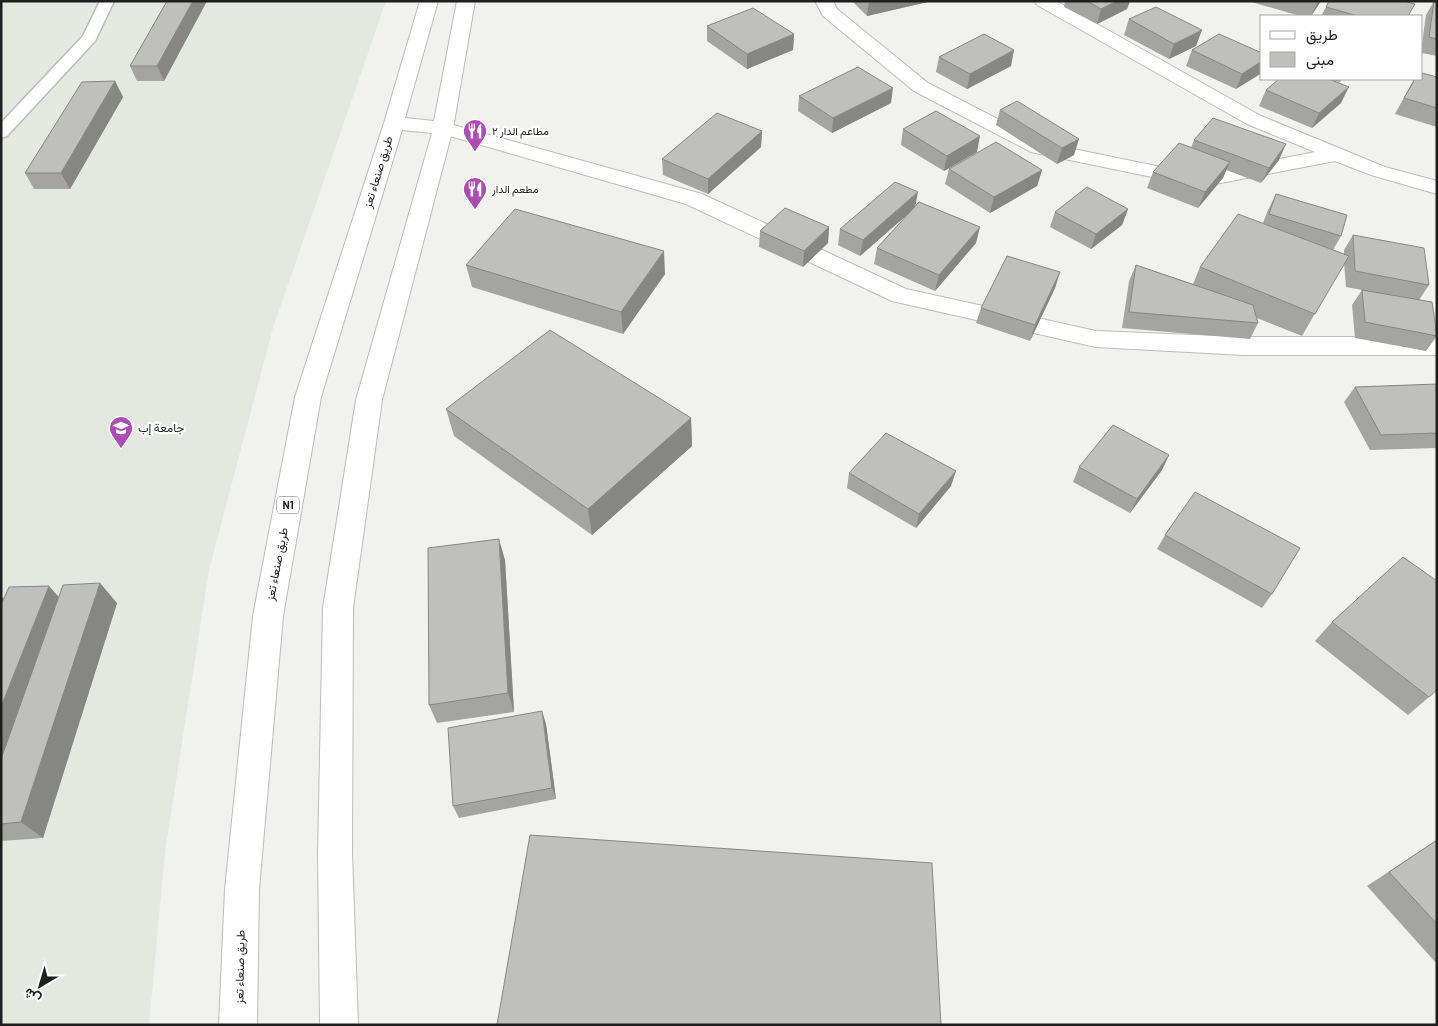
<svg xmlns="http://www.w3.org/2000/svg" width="1438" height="1026" font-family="Barlow,Vazirmatn,sans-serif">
<rect width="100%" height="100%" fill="#f1f2ef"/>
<polygon fill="#e3e9df" points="1,1 386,1 273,328 209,570 165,852 149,1025 1,1025"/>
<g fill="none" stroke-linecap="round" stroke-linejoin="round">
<g stroke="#bcbdba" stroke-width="3">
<polygon id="service" points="100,1 114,1 95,41 7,136 1,138 1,123 83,36"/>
</g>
<g stroke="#bcbdba" stroke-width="2">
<g id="minor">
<polygon points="815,1 833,1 837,9 928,83 1044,143 1200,175 1315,152 1247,124 1037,5 1034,1 1056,1 1261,116 1385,167 1437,181 1437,194 1371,175 1335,161 1200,187 1031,152 914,91 823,16"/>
<polygon points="443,122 702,194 906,289 1096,331 1244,337 1437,337 1437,355 1244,355 1096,347 892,301 686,204 436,132 433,128 436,124"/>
</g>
</g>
<g stroke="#bcbdba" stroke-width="2">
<polygon id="trunk" points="420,1 438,1 405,118 434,121 457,1 475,1 453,128 382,400 353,608 352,853 358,1025 320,1025 318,853 323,608 356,400 432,133 402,130 321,397 283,616 259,889 257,1025 219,1025 225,889 253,616 295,397 384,123"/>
</g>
<use href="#service" fill="#fff" fill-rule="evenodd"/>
<use href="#minor" fill="#fff" fill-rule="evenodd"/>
<use href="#trunk" fill="#fff" fill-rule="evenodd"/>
</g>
<g fill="#a4a5a3">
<polygon points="167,1 207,1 164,81 137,81 130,66"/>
<polygon points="852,1 932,1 867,16"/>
<polygon points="1065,1 1130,1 1127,9 1097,24 1064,7"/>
<polygon points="1248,1 1321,1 1311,16 1300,16"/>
<polygon points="1434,1 1437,1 1437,56 1422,53 1422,44 1426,15"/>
<polygon points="1326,7 1409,16 1321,16"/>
<polygon points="1129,19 1196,46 1169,59 1124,35"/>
<polygon points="707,26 794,34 793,50 747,69 707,41"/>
<polygon points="1192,50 1262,53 1236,89 1186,66"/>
<polygon points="939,57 1011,66 967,89 936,72"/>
<polygon points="1437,77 1437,127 1395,114 1414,79"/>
<polygon points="1279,79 1342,79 1340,82 1334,81 1341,103 1312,128 1259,106 1266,90"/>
<polygon points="115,81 123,97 70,189 34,189 25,173"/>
<polygon points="799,96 891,103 832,133 798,111"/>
<polygon points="1000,110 1074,155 1057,164 996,125"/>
<polygon points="903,129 977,152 944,171 901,145"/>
<polygon points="762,131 761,147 708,194 663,175 662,159"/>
<polygon points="1194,140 1279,160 1261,183 1226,170 1223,178 1198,208 1147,188 1153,172 1191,148"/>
<polygon points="949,169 1042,170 1037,186 990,213 945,184"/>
<polygon points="1276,194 1341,236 1333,250 1344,254 1344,250 1353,235 1429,285 1419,300 1437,336 1426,351 1355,338 1352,305 1362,290 1346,287 1344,263 1302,336 1257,318 1258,323 1250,339 1122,328 1129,281 1136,265 1193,284 1200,267 1263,223 1268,210"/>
<polygon points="915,207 976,243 935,291 874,264 877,248 911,211 860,256 838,245 840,229"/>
<polygon points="1128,209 1122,225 1091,249 1050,227 1055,212"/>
<polygon points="829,227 828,243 803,267 759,247 760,231"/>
<polygon points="466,265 665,274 623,334 472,287"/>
<polygon points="1060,272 1055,288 1030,341 976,323 981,308"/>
<polygon points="1437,384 1437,448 1370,450 1344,402 1355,387"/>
<polygon points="446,409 691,418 692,446 592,535 454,436"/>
<polygon points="1169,455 1162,470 1130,513 1073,482 1079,467"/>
<polygon points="849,473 951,486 916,528 847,488"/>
<polygon points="1165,535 1272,594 1262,608 1157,549"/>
<polygon points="505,560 514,712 437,723 429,705"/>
<polygon points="1,596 4,599 59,597 117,603 43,838 1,841"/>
<polygon points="1332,622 1429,697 1408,715 1315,641"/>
<polygon points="546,724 556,799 459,818 453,806"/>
<polygon points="1437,840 1437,964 1367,886"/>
</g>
<g fill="#868685">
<polygon points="193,1 207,1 164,81 157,66"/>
<polygon points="869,1 932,1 867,16"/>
<polygon points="1117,1 1130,1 1127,9 1097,24 1101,9"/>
<polygon points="1318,1 1321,1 1311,16"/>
<polygon points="1202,30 1196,46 1169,59 1174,44"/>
<polygon points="794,34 793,50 747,69 747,54"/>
<polygon points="1014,50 1011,66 967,89 970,74"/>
<polygon points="1262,61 1262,73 1236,89 1242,74"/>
<polygon points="115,81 123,97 70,189 61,173"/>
<polygon points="1349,87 1341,103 1312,128 1319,113"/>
<polygon points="893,88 891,103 832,133 833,118"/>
<polygon points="762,131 761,147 708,194 708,179"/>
<polygon points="980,136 977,152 944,171 947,156"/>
<polygon points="1079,139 1074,155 1057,164 1062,148"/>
<polygon points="1286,144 1279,160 1261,183 1269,168"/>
<polygon points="1230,162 1223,178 1198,208 1205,192"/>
<polygon points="1042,170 1037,186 990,213 994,197"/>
<polygon points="918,192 915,208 860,256 863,240"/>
<polygon points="1128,209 1122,225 1091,249 1096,234"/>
<polygon points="829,227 828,243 803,267 804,251"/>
<polygon points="980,227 976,243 935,291 939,275"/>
<polygon points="664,251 665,274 623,334 621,312"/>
<polygon points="1060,272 1055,288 1030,341 1035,325"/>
<polygon points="691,418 692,446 592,535 588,509"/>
<polygon points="1169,455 1162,470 1130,513 1137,499"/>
<polygon points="956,471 951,486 916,528 919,514"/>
<polygon points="499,539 505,560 514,712 508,693"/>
<polygon points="100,583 117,603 43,838 21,822"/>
<polygon points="49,586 67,606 1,781 1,707"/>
<polygon points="1,596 11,606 1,628"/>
<polygon points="542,711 546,724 556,799 552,788"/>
</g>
<g fill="#bfc0be" stroke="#868685">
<polygon points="167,1 193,1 157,66 130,66"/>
<polygon points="1087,1 1117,1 1101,9"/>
<polygon points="1329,1 1404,1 1415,4 1408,16 1358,16 1326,7"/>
<polygon points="1434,1 1437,1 1437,39 1429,37"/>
<polygon points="1156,7 1202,30 1174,44 1129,19"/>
<polygon points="753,8 794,34 747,54 707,26"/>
<polygon points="984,34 1014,50 970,74 939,57"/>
<polygon points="1219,34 1262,53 1262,61 1242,74 1192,50"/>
<polygon points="858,67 893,88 833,118 799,96"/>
<polygon points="1422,73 1437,77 1437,108 1404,98 1415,79 1422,79"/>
<polygon points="1279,79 1329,79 1349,87 1319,113 1266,90"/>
<polygon points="115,81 61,173 25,173 82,82"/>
<polygon points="1017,101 1079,139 1062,148 1000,110"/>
<polygon points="936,111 980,136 947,156 903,129"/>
<polygon points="717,113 762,131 708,179 662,159"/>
<polygon points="1213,118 1286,144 1269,168 1194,140"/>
<polygon points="996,142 1042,170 994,197 949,169"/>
<polygon points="1179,143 1230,162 1205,192 1153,172"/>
<polygon points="895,182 918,192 863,240 840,229"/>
<polygon points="1087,187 1128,209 1096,234 1055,212"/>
<polygon points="1276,194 1347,215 1341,236 1269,214"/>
<polygon points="919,202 980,227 939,275 877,248"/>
<polygon points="785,208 829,227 804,251 760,231"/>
<polygon points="515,209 664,251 621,312 466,265"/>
<polygon points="1238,214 1349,256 1315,314 1200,267"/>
<polygon points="1353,235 1424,248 1429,285 1355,271"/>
<polygon points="1007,256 1060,272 1035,325 981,308"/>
<polygon points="1136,265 1253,305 1258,323 1129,312"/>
<polygon points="1362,290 1432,302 1437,336 1365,322"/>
<polygon points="550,330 691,418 588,509 446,409"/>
<polygon points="1437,384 1437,433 1381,435 1355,387"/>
<polygon points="1113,425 1169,455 1137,499 1079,467"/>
<polygon points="886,433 956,471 919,514 849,473"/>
<polygon points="1195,492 1300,548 1272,594 1165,535"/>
<polygon points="499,539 508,693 429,705 428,548"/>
<polygon points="1403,557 1437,581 1437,690 1429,697 1332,622"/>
<polygon points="100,583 21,822 1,824 1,759 63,585"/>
<polygon points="49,586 1,707 1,605 9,587"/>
<polygon points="542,711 552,788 453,806 448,728"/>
<polygon points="530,835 932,863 941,1025 497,1025"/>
<polygon points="1437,840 1437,924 1389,872"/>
</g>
<defs>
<g id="restaurant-pin" transform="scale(1.25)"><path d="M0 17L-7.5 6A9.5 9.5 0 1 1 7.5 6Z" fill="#ad4cb4" stroke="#fff"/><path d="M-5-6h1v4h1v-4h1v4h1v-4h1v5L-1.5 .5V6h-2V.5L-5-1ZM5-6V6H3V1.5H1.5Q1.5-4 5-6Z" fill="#fff"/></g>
<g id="university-pin" transform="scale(1.25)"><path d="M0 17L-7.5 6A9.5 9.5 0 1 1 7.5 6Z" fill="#ad4cb4" stroke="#fff"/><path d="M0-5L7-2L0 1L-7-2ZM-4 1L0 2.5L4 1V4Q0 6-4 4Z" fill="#fff"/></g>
</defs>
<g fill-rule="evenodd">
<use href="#restaurant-pin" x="475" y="131"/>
<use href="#restaurant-pin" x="475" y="189"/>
<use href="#university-pin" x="121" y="428"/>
</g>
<g text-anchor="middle" stroke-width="4.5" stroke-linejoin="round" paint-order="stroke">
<g font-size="11" fill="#1e1f1e" stroke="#fff" text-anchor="start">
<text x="492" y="135">مطاعم الدار ٢</text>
<text x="492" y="193">مطعم الدار</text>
</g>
<rect fill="#fff" stroke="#626262" stroke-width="1" x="277" y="496.5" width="22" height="17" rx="4"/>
<g font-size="11" font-weight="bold" fill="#1e1f1e">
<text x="288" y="509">N1</text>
</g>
<g font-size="12" fill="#1e1f1e" stroke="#fff">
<text transform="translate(378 172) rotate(-73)" y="4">طريق صنعاء تعز</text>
<text transform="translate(277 564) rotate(-79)" y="4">طريق صنعاء تعز</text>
<text transform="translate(240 967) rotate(-89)" y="4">طريق صنعاء تعز</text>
</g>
<g font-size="12" fill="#1e1f1e" stroke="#fff" text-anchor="start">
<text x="138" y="432">جامعة إب</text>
</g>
</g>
<rect width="1438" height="1026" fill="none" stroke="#1e1f1e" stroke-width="5"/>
<rect x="1260" y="15" width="162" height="65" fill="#ffffff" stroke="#a5a5a5"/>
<rect x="1270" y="31" width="25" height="8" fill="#ffffff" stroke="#a5a5a5"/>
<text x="1306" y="40" font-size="15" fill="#1e1f1e">طريق</text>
<rect x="1270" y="52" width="25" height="15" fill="#bfc0be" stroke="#a5a5a5"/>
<text x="1306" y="65" font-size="15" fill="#1e1f1e">مبنى</text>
<g transform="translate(40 986) rotate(218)" stroke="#ffffff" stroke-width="4" paint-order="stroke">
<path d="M0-4L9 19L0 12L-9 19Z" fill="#1e1f1e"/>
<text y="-8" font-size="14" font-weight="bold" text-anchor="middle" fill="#1e1f1e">ش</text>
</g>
</svg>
